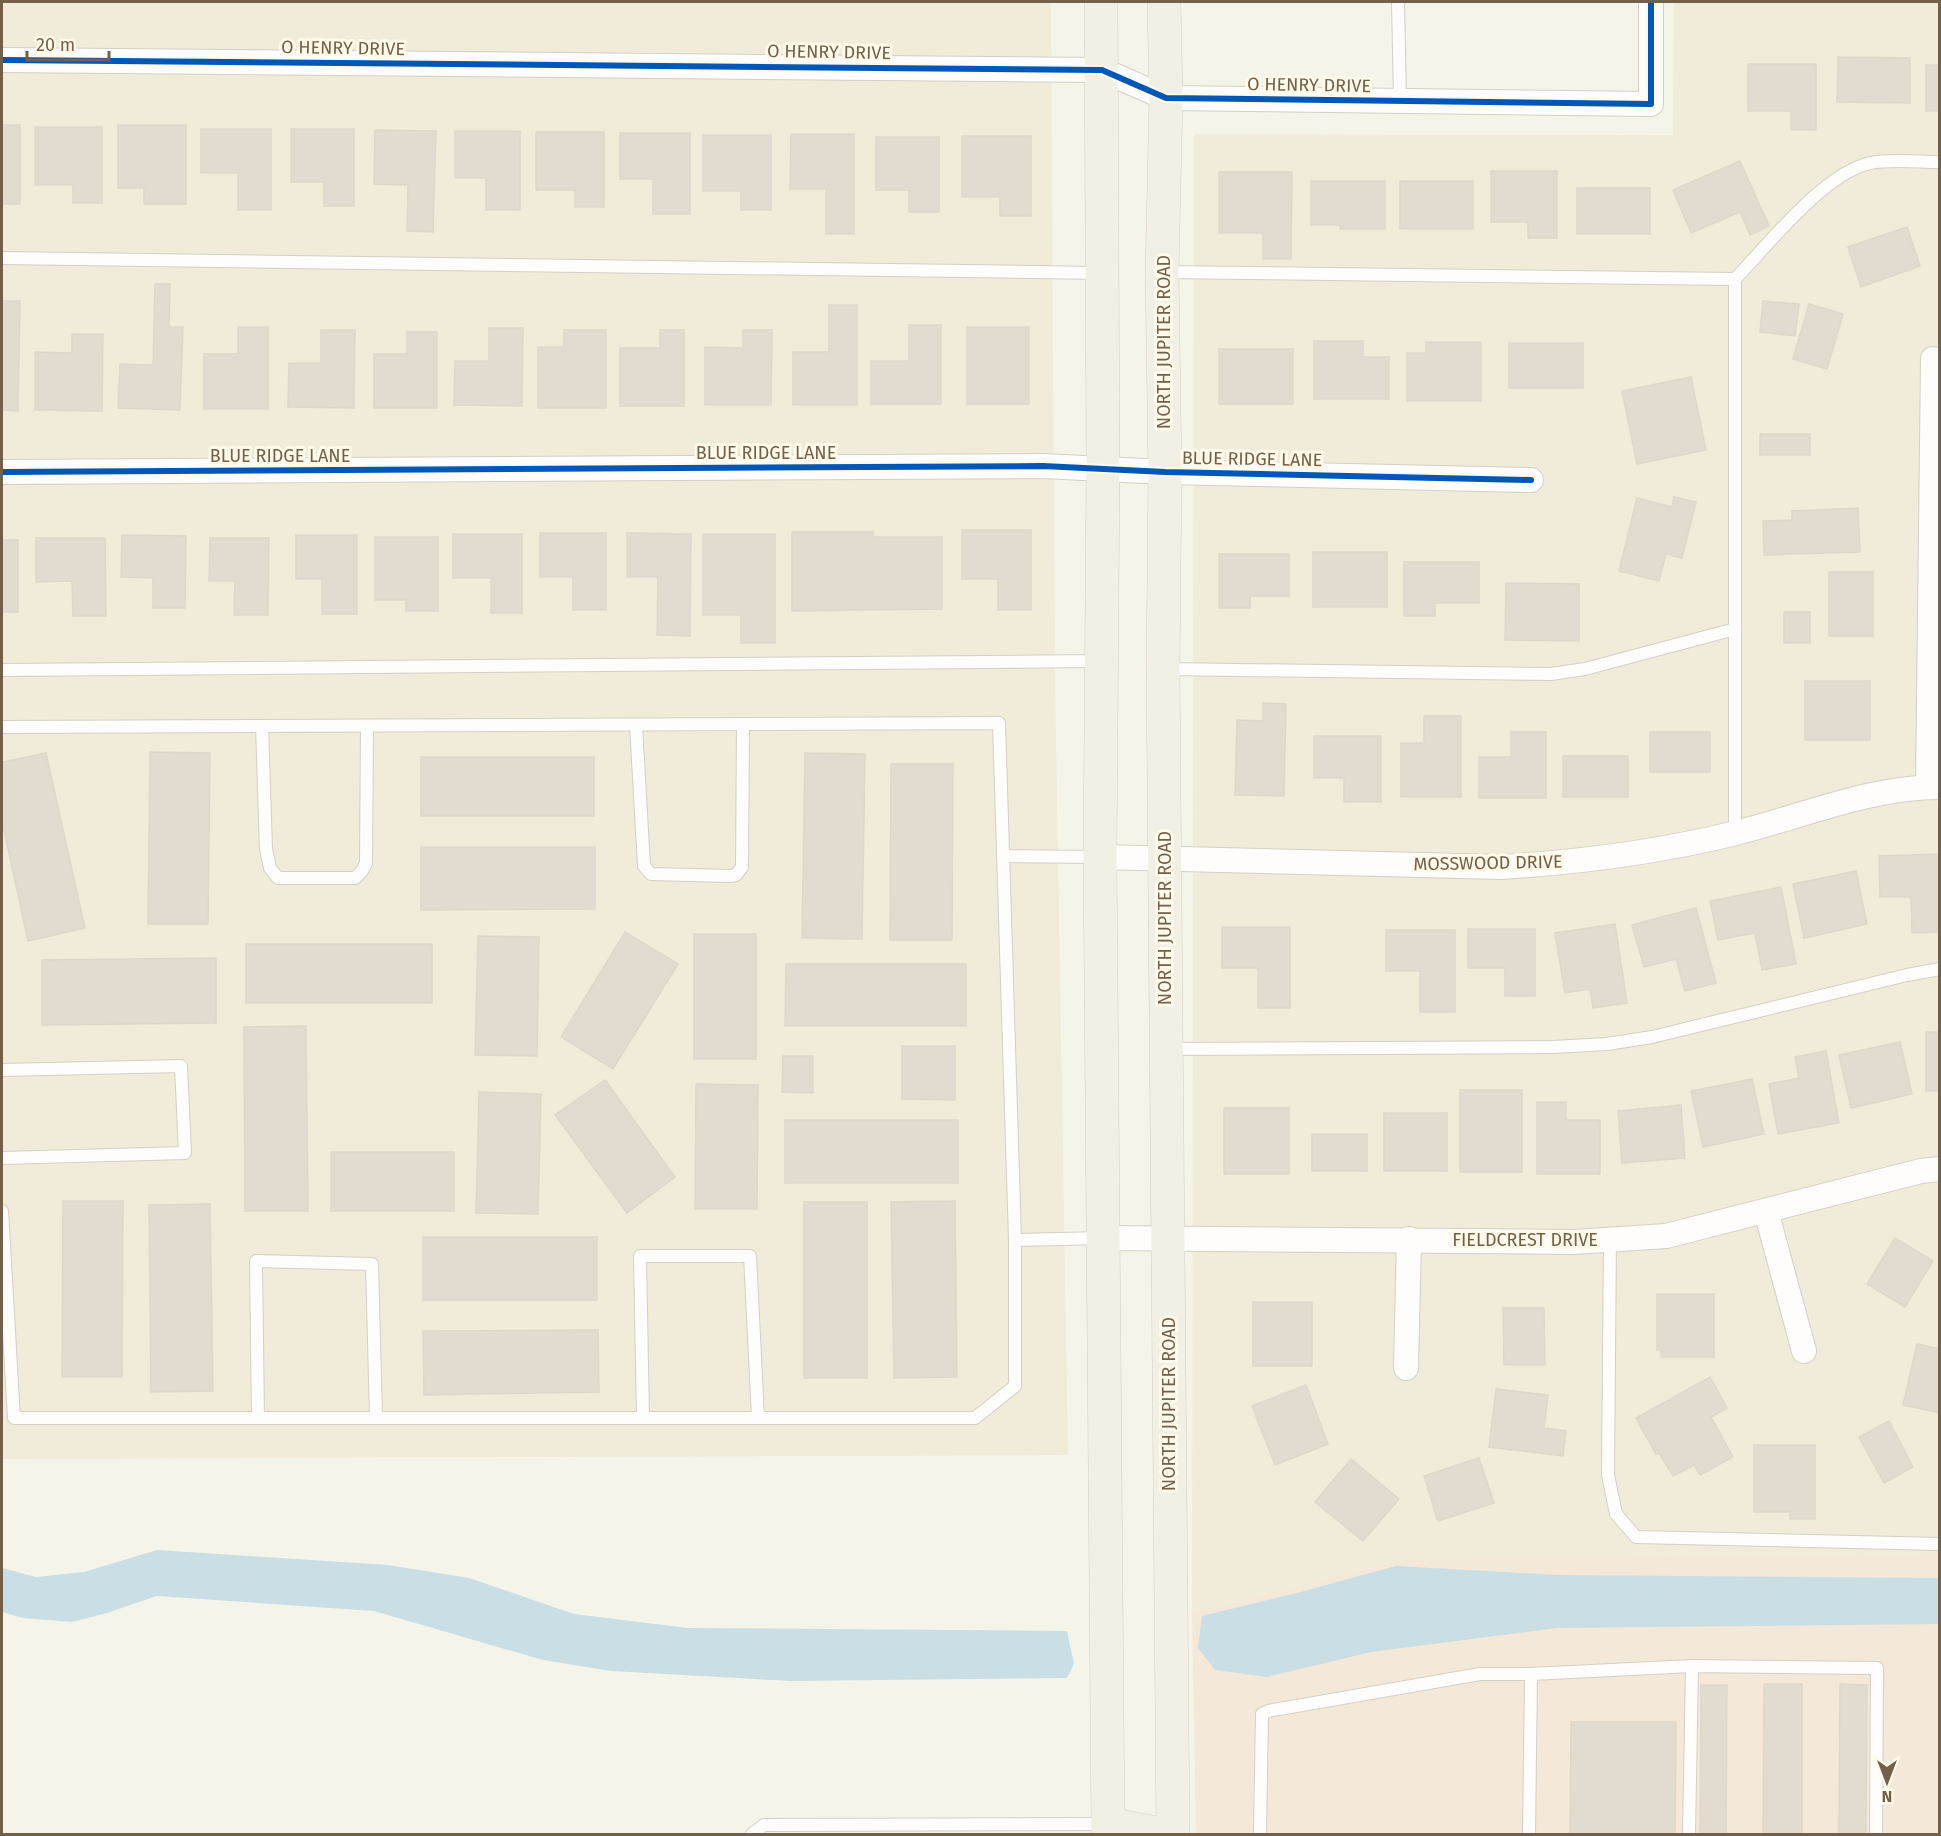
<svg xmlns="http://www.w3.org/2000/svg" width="1941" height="1836" font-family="'Fira Sans',sans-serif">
<rect width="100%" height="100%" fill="#f5f4e9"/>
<g fill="#f1ebd9">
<polygon points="2,2 1051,2 1055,680 1068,1455 2,1459"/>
<polygon points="1674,2 1939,2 1939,1553 1402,1560 1192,1612 1194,134 1673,135"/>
</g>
<polygon fill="#f4e8d9" points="1939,1553 1939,1834 1196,1834 1192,1612 1402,1560"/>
<g fill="#cadee6">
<polygon points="157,1550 388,1565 469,1578 574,1614 688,1628 1067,1631 1074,1664 1067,1678 791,1681 611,1671 543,1660 374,1611 157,1596 107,1613 72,1622 23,1618 2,1612 2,1568 36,1577 84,1572"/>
<polygon points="1396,1566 1559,1575 1939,1578 1939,1624 1557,1628 1371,1652 1267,1677 1215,1670 1198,1648 1202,1616 1297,1593"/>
</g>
<g fill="#e2dcd0" stroke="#ded8cb" stroke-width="1.5">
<polygon points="1838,57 1910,58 1910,103 1837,102"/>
<polygon points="1748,64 1816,64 1816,130 1791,130 1791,111 1748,111"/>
<rect x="1926" y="65" width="14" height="46"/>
<rect x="2" y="125" width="18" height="79"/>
<polygon points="118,125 186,125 186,204 144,204 144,188 118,188"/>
<polygon points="35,127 102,127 102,203 73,203 73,185 35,185"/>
<polygon points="201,129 271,129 271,210 238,210 238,173 201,173"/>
<polygon points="291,129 354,129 354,206 324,206 324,182 291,182"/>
<polygon points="375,130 436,131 433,232 407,231 408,185 374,184"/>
<polygon points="455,131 520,131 520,210 486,210 486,178 455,178"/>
<polygon points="536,132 604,132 604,207 575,207 575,190 536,190"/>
<polygon points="620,133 690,133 690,214 653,214 653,179 620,179"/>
<polygon points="791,134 854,134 854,234 826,234 826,189 790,189"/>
<polygon points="703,135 771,135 771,210 741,210 741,191 703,191"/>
<polygon points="962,136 1031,136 1031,216 1000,216 1000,197 962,197"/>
<polygon points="876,137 939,137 939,212 909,212 909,190 876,190"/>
<polygon points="1740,161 1769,226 1750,235 1740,212 1691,233 1673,190"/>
<polygon points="1491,171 1557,171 1557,238 1528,238 1528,222 1491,222"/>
<polygon points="1219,172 1292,172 1291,259 1263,259 1263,233 1219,233"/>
<polygon points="1311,181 1385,181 1385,229 1340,229 1340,225 1311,225"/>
<rect x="1400" y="181" width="73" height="48"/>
<rect x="1577" y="188" width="73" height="46"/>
<polygon points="1907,227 1920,266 1861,287 1848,247"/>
<polygon points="155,284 170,284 169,327 183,327 180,410 118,408 120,364 153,365"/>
<polygon points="2,301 20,301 18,411 2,410"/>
<polygon points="1763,301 1799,304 1795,336 1760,332"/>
<polygon points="1809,304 1843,314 1827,369 1793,359"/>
<polygon points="829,305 857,305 857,405 793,405 793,352 829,352"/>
<polygon points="909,325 941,325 941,404 871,404 871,361 909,361"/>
<polygon points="238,327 268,327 268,409 204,409 204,354 238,354"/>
<rect x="967" y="327" width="62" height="77"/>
<polygon points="489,328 523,328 522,406 454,405 455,361 489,361"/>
<polygon points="321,330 355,330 354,408 288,407 289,363 321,363"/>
<polygon points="564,330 606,330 606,408 538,408 538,347 564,347"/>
<polygon points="660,330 684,330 684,406 620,406 620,348 660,348"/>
<polygon points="743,330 772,330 771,405 705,405 705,347 743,348"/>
<polygon points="407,332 437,332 437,408 374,408 374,354 407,354"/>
<polygon points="72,334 103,334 102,411 35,410 35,352 72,353"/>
<polygon points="1314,341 1363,341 1363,357 1389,357 1389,399 1314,399"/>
<polygon points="1426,342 1481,342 1481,401 1407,401 1407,353 1426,353"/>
<rect x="1509" y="343" width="74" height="45"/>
<rect x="1219" y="349" width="74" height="55"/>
<polygon points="1691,377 1706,450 1637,464 1622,391"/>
<rect x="1760" y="434" width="50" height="21"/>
<polygon points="1674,497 1696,502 1682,558 1666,554 1659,581 1619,571 1637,498 1672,507"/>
<polygon points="1858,508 1860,552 1764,555 1763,521 1792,520 1792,511"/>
<polygon points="962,530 1031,530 1031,610 998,610 998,579 962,579"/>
<polygon points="792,532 873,532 873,537 942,537 942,609 792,611"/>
<polygon points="540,533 606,533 606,610 573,610 573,577 540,577"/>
<polygon points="627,533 691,534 690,636 657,635 658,577 627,577"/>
<polygon points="453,534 522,534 522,613 491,613 491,578 453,578"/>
<polygon points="703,534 775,534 775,643 741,643 741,615 703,615"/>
<polygon points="122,535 186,536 185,608 153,608 153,578 121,577"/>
<polygon points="296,535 357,535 357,614 322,614 322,579 296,579"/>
<polygon points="375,537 438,537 438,611 406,611 406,600 375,600"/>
<polygon points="36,538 105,538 106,616 73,616 72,581 36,582"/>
<polygon points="210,538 269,538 268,615 234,615 235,581 209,581"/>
<rect x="2" y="540" width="16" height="72"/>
<rect x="1313" y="552" width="74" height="55"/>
<polygon points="1219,554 1289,554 1289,596 1250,596 1250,608 1219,608"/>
<polygon points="1404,562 1479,562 1479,603 1435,603 1435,616 1404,616"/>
<rect x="1829" y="572" width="44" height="64"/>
<polygon points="1506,583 1579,584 1579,641 1505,640"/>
<rect x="1784" y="612" width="26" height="31"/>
<rect x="1805" y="681" width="65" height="59"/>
<polygon points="1263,703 1286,704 1284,796 1235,795 1237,720 1263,721"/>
<polygon points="1424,716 1461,716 1461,797 1401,797 1401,743 1424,743"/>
<polygon points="1511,732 1546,732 1546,798 1479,798 1479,757 1511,757"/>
<rect x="1650" y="732" width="60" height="40"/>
<polygon points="1314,736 1381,736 1381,802 1344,802 1344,778 1314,778"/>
<polygon points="150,752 210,753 208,924 148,924"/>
<polygon points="46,753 85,928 28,941 2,821 2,762"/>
<polygon points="805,753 865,754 862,939 802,938"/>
<rect x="1563" y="756" width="65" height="41"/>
<rect x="421" y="757" width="173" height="59"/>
<polygon points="891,764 953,764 952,940 890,940"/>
<polygon points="421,847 595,847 595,909 421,910"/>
<polygon points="1940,854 1940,932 1912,933 1911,897 1880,897 1879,856"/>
<polygon points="1856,871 1867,924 1804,938 1793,884"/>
<polygon points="1781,887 1796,964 1762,970 1755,933 1718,940 1710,901"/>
<polygon points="1696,908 1716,983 1685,991 1676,959 1644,967 1632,925"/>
<polygon points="1615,924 1627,1003 1593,1008 1590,989 1565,993 1555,933"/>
<polygon points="1222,927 1290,927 1290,1008 1258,1008 1258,968 1222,968"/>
<polygon points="1468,929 1535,929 1535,996 1505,996 1505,968 1468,968"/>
<polygon points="1386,930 1455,930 1455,1012 1420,1012 1420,971 1386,971"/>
<polygon points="625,932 678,964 613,1069 561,1037"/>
<rect x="694" y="934" width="62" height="125"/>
<polygon points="478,936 539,937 537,1056 475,1055"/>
<rect x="246" y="944" width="186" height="59"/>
<polygon points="216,958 216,1023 42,1025 42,960"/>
<polygon points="786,964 966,964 966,1026 785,1026"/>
<polygon points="306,1026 308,1211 245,1211 244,1027"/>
<rect x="1926" y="1032" width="14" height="59"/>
<polygon points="1900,1042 1912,1094 1851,1108 1839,1055"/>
<polygon points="902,1046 955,1046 955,1100 902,1099"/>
<polygon points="1826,1051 1839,1123 1778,1134 1769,1084 1799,1078 1795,1057"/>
<polygon points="783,1056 813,1056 813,1093 782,1092"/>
<polygon points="1752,1079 1764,1134 1703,1147 1691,1091"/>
<polygon points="605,1080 675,1177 627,1213 555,1115"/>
<polygon points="696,1084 758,1085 757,1209 695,1209"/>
<rect x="1460" y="1090" width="62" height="82"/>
<polygon points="479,1092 541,1094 538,1214 476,1213"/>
<polygon points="1537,1102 1566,1102 1566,1120 1600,1120 1600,1174 1537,1174"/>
<polygon points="1681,1105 1685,1158 1622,1163 1618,1111"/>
<rect x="1224" y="1108" width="65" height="66"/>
<rect x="1384" y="1113" width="63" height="58"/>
<rect x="785" y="1120" width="173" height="63"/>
<rect x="1312" y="1134" width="55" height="37"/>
<rect x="331" y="1152" width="123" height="59"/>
<polygon points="63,1201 123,1201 122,1377 62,1377"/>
<polygon points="955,1201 957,1377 894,1378 891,1202"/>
<rect x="804" y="1202" width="63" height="176"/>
<polygon points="210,1204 213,1391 151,1392 149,1205"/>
<rect x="423" y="1237" width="174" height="63"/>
<polygon points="1895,1238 1933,1261 1905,1307 1867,1284"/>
<polygon points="1657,1294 1714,1294 1714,1357 1661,1357 1661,1350 1657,1350"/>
<rect x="1253" y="1302" width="59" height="64"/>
<polygon points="1503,1308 1544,1308 1545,1365 1504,1365"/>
<polygon points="598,1330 599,1392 424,1395 423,1331"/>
<polygon points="1917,1344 1940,1349 1940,1413 1903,1405"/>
<polygon points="1710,1377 1727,1408 1711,1417 1733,1457 1700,1475 1694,1465 1673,1476 1659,1453 1656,1454 1636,1418"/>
<polygon points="1306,1385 1328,1444 1275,1465 1252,1406"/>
<polygon points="1496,1389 1548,1395 1544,1428 1566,1431 1563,1456 1489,1447"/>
<polygon points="1889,1421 1913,1467 1884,1483 1859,1437"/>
<polygon points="1754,1445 1815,1445 1815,1519 1790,1519 1790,1512 1754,1512"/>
<polygon points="1479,1458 1494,1503 1438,1521 1424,1476"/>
<polygon points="1351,1459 1399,1499 1363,1541 1315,1502"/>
<polygon points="1764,1684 1802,1684 1802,1834 1763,1834"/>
<polygon points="1840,1684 1867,1685 1866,1834 1839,1834"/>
<polygon points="1701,1685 1727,1685 1726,1834 1700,1834"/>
<polygon points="1571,1722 1676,1722 1675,1834 1570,1834"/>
</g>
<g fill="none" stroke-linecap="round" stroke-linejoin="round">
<g stroke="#d4d0c6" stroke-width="14">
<g id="lane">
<polyline points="1398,2 1400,101"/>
<polyline points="2,258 1101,273"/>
<polyline points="1163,272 1735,279"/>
<polyline points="1166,669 1551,674 1585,669 1735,629"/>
<polyline points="2,670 1101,661"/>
<polyline points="636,725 644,866 651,874 730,876 736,875 742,867 743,724"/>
<polyline points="262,726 266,849 270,868 278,878 355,878 362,871 366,863 367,726"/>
<polyline points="2,727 999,723 1015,1240 1015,1386 975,1418 14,1418 2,1211"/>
<path d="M 1735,833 L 1735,279 C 1769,244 1823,174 1870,163 C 1890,159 1919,162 1940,162"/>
<polyline points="1003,856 1099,857"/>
<polyline points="1167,1049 1553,1047 1607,1044 1652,1037 1907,975 1940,969"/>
<polyline points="2,1070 181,1066 185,1153 2,1158"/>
<polyline points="1610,1239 1608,1475 1616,1514 1636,1537 1940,1544"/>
<polyline points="1015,1240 1102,1238"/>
<polyline points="258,1418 256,1261 372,1264 376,1418"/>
<polyline points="643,1418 640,1256 750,1256 758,1418"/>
<polyline points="752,1834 764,1825 1107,1824"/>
<polyline points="1260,1834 1262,1714 1268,1711 1480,1674 1531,1674"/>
<polyline points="1529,1834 1531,1674 1692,1666 1877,1668 1876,1834"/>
<polyline points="1689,1834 1692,1666"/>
</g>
</g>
<g stroke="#d4d0c6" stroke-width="26">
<g id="street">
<polyline points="2,60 1102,70 1166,98 1651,104 1651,2"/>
<polyline points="2,472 1043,466 1165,472 1531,480"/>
<polyline points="1928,787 1933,359"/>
<path d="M 1100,857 L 1502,867 C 1581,862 1659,852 1736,833 C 1803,816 1870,787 1940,787"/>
<polyline points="1766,1211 1804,1351"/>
<polyline points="1103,1238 1574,1242 1666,1236 1921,1171 1940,1169"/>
<polyline points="1406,1368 1409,1239"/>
</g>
</g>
<g stroke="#d4cfc5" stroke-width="34">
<g id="primary">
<polyline points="1101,2 1103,469 1100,857 1108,1834"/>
<polyline points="1164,2 1166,98 1162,272 1165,472 1163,669 1173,1834"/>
<polyline points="1108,1824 1162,1834"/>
</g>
</g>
<use href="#lane" stroke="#fefdfc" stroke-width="12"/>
<use href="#street" stroke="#fefdfc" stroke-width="24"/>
<use href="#primary" stroke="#f2f0e5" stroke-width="33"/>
<g stroke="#fffae9" stroke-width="10">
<g id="cycleway">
<polyline points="2,60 1102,70 1166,98 1651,104 1651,2"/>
<polyline points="2,472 1043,466 1165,472 1531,480"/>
</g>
</g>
<use href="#cycleway" stroke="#0057b8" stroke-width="6"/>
</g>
<g text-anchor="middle" stroke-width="6" stroke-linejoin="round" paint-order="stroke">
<g font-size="18" fill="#73604a" stroke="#fffae9">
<text transform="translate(343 48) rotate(1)" y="6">O HENRY DRIVE</text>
<text transform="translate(829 52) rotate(1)" y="6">O HENRY DRIVE</text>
<text transform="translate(1309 85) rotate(1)" y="6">O HENRY DRIVE</text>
<text transform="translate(1164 342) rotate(-90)" y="6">NORTH JUPITER ROAD</text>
<text x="766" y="459">BLUE RIDGE LANE</text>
<text x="280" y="462">BLUE RIDGE LANE</text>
<text transform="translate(1252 459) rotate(1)" y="6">BLUE RIDGE LANE</text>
<text transform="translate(1488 863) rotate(-1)" y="6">MOSSWOOD DRIVE</text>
<text transform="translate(1165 918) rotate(-90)" y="6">NORTH JUPITER ROAD</text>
<text x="1525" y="1246">FIELDCREST DRIVE</text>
<text transform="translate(1169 1404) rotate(-90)" y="6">NORTH JUPITER ROAD</text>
</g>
</g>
<rect width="1941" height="1836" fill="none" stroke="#73604a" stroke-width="6"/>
<g transform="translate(1887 1782) rotate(180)" stroke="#fffae9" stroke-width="4.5" paint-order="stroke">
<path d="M0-4.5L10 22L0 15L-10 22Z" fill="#73604a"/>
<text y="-9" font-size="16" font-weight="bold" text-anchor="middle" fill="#73604a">N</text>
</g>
<path d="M27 51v9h82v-9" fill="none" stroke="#73604a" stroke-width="3"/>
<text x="36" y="51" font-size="18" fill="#73604a" stroke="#fffae9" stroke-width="4.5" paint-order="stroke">20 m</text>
</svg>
